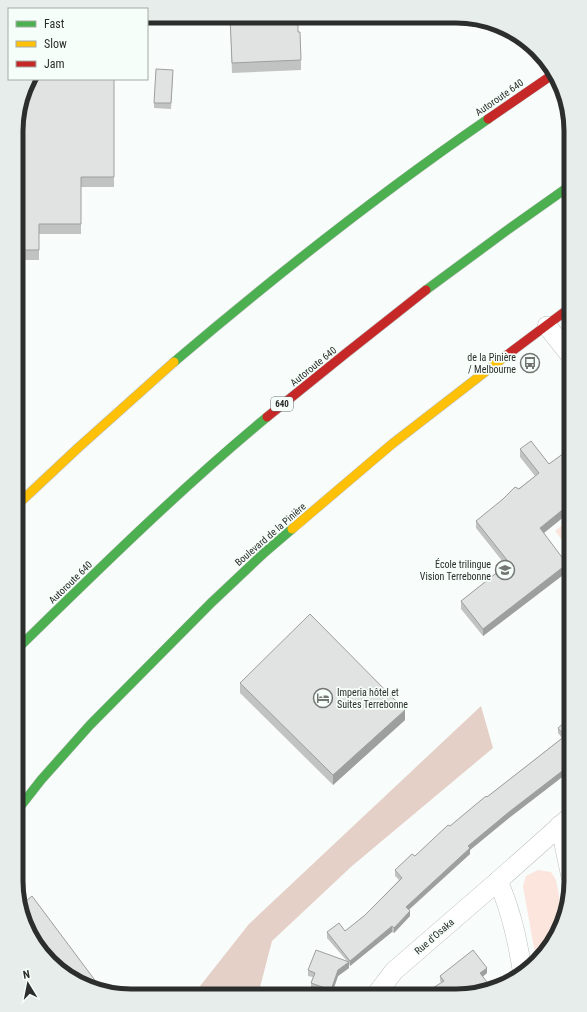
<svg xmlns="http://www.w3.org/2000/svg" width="587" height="1012" font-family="'Roboto Condensed',sans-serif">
<rect width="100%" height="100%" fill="#f8fcfa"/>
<g fill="#fbe5dd">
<polygon points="571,518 571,551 555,531"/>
<polygon points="538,870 551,872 556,880 562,912 547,951 536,959 523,886 526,876"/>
</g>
<polygon fill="#e5d0c8" points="481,706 493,748 352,866 272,941 258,995 193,995 249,924"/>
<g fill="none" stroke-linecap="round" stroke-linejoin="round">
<g stroke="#bbbebd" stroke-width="20">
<g id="street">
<polyline points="547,326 571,356"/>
<polyline points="560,825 571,877"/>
<path d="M 498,881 C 511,910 517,938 522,969"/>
<polyline points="375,996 394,971 498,881 571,816"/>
</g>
</g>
<g stroke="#bbbebd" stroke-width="10">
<g id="fast">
<polyline points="426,290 506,231 571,185"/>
<path d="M 174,362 C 275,276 379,194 488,119"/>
<path d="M 16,650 C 98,570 179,490 267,417"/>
<polyline points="16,812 41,780 90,725 211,603 264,553 292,529"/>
</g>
</g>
<g stroke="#bbbebd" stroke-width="10">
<g id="slow">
<polyline points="16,506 79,447 174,362"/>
<polyline points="292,529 392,444 507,355"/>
</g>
</g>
<g stroke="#bbbebd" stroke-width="10">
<g id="jam">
<polyline points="488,119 552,75"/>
<polyline points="507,355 571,307"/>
<polyline points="267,417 345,354 426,290"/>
</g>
</g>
<use href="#street" stroke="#fefffe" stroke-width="19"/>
<use href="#fast" stroke="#4caf50" stroke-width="9"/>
<use href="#slow" stroke="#ffc107" stroke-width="9"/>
<use href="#jam" stroke="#c62828" stroke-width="9"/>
</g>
<g fill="#c1c3c2">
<polygon points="230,17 298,32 301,60 301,70 232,73"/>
<polygon points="173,75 171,109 154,108 154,103"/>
<polygon points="114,79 114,187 81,187 81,234 39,234 39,260 17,260 17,116"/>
<polygon points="571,448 571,511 544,533 567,572 483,636 461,609 461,601 496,573 496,565 503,562 476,528 476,521 535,476 520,457 520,449 549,464"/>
<polygon points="240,683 405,720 333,785 240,693"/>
<polygon points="571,717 571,765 570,766 570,771 509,818 470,850 470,854 409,910 410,916 394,933 392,932 350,966 349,964 349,968 338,976 331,996 311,988 311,983 313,977 308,976 308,970 347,961 327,938 327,932 345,931 364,916 399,880 395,876 395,870 415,856 450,826 562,738 558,733 558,728"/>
<polygon points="487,973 482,977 487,987 481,992 456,996 440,981 440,976"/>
</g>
<g fill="#9d9f9e">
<polygon points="571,503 571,511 540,536 540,528"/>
<polygon points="567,564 567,572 483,636 483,629"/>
<polygon points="405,710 405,720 333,785 333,775"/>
<polygon points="571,760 570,771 509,818 470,850 470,854 406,912 406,907 468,846"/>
<polygon points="410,911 410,916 394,933 394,928"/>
<polygon points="392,926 392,932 350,966 350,961"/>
<polygon points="349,962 349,968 338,976 331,996 331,990 338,970"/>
<polygon points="487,968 487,973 480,979 480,973"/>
<polygon points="487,982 487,987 481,992 472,993"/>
</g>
<g fill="#e0e3e1" stroke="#9d9f9e">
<polygon points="230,17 298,17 298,32 300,32 301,60 232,63"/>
<polygon points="156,69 173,70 171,103 154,103"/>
<polygon points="29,79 114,79 114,177 81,177 81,224 39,224 39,250 17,250 17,116"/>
<polygon points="531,441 549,464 571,448 571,503 540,528 567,564 483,629 461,601 499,571 496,565 507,560 476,521 503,499 515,487 519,489 539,473 520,449"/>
<polygon points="310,614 405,710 333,775 240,683"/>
<polygon points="571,717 571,760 568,763 570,765 509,812 468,846 470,848 406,907 410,911 394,928 392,926 350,961 327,932 339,923 345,931 364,916 402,878 395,870 412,854 415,856 448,825 450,826 486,796 487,797 565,736 558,728"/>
<polygon points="32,896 94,979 100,988 61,972 22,918 20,906"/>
<polygon points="316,950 349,962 338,970 331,990 311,983 315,973 308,970"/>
<polygon points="473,950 487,968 480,973 487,982 472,993 456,996 420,996 444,981 440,976"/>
</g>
<defs>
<g id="bus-ring" transform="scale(1)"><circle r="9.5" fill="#f6fefa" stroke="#737674" stroke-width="1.5"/><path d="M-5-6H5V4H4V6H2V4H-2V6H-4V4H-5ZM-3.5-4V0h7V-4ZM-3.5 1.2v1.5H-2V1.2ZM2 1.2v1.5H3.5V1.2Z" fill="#737674"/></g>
<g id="school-ring" transform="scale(1)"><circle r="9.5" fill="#f6fefa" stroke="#737674" stroke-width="1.5"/><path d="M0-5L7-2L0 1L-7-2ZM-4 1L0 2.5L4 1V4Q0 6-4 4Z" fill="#737674"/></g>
<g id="hotel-ring" transform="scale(1)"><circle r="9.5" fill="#f6fefa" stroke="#737674" stroke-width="1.5"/><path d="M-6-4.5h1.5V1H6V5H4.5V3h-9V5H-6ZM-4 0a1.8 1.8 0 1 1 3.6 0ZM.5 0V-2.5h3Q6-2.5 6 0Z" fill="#737674"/></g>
</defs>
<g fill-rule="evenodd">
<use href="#bus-ring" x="530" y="363"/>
<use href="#school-ring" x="505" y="570"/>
<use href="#hotel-ring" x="323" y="698"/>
</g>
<g text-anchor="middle" stroke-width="3.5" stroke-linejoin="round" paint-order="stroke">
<rect fill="#f6fefa" stroke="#686c6a" stroke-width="1" x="271" y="397" width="22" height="14" rx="3"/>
<g font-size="9" font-weight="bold" fill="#2b2e2c">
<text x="282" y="407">640</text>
</g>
<g font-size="10" fill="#2b2e2c" stroke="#f6fefa">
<text transform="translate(499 97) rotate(-35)" y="4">Autoroute 640</text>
<text transform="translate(313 366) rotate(-39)" y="4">Autoroute 640</text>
<text transform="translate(270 534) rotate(-41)" y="4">Boulevard de la Pinière</text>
<text transform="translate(70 582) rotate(-44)" y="4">Autoroute 640</text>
<text transform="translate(434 936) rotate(-41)" y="4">Rue d'Osaka</text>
</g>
<g font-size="10" fill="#2b2e2c" stroke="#f6fefa" text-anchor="end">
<text x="516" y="361">de la Pinière<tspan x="516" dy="12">/ Melbourne</tspan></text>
<text x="491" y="568">École trilingue<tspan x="491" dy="12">Vision Terrebonne</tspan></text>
<text x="337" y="696" text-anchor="start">Imperia hôtel et<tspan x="337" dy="12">Suites Terrebonne</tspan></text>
</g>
</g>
<path d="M0 0H587V1012H0ZM131 23H456A108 108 0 0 1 564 131V881A108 108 0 0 1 456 989H131A108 108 0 0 1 23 881V131A108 108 0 0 1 131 23Z" fill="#e6edea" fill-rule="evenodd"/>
<path fill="none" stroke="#2b2e2c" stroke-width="5" d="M131 23H456A108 108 0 0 1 564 131V881A108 108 0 0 1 456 989H131A108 108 0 0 1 23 881V131A108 108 0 0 1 131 23Z"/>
<rect x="8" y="8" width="140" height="72" fill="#f6fefa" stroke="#a5aba8"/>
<rect x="16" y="21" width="20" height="6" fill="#4caf50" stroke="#a5aba8"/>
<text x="44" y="28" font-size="12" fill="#2b2e2c">Fast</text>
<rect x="16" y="41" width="20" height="6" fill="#ffc107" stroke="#a5aba8"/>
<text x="44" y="48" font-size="12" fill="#2b2e2c">Slow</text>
<rect x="16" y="61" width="20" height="6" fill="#c62828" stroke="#a5aba8"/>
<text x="44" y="68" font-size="12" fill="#2b2e2c">Jam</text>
<g transform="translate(28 984) rotate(350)" stroke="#f6fefa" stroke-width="3" paint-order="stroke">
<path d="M0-3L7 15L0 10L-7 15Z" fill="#2b2e2c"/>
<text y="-6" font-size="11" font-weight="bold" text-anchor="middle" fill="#2b2e2c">N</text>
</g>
</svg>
